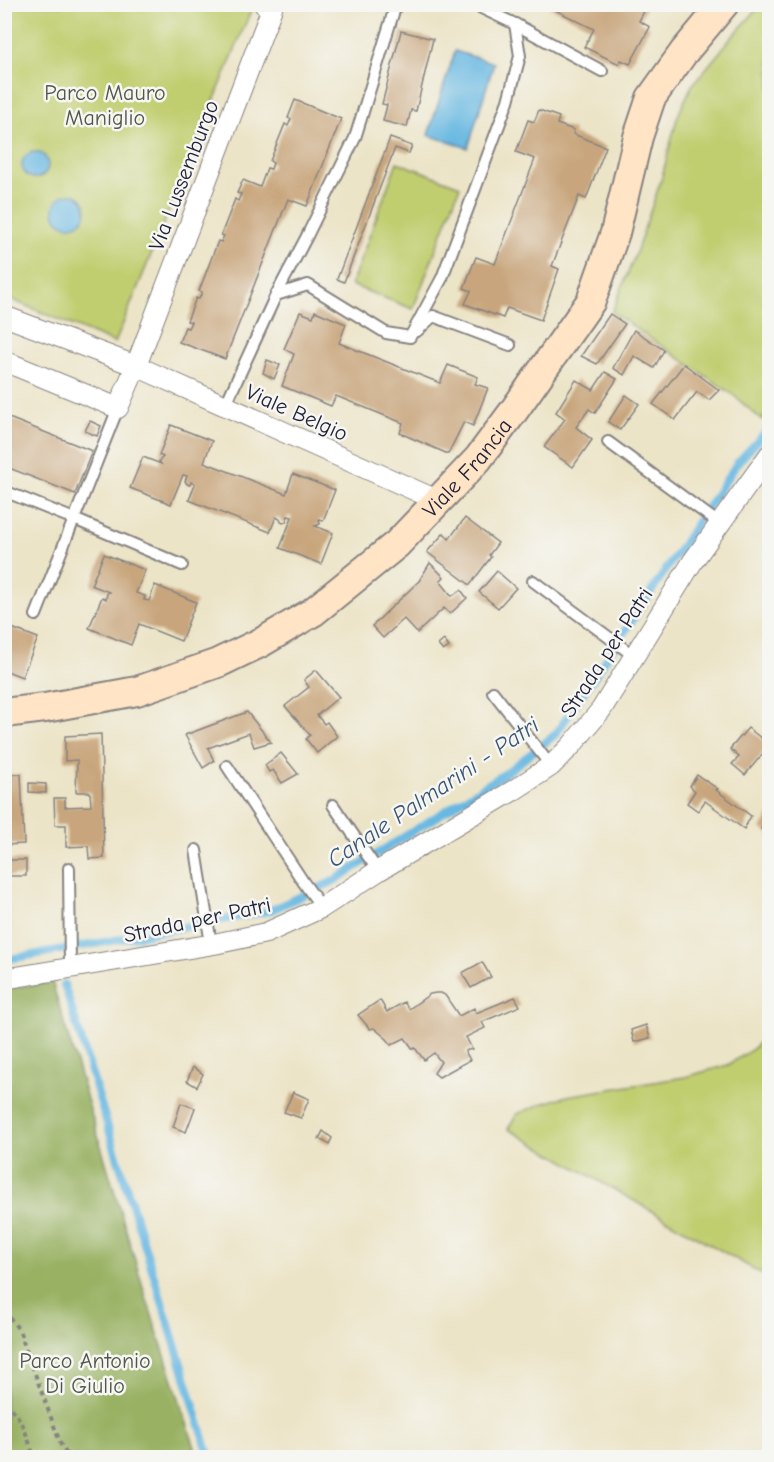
<svg xmlns="http://www.w3.org/2000/svg" width="774" height="1462" font-family="'Comic Neue',sans-serif">
<rect width="100%" height="100%" fill="#f6f6f2"/>
<filter id="ink" filterUnits="userSpaceOnUse"><feTurbulence type="fractalNoise" baseFrequency=".0167" numOctaves="2"/><feDisplacementMap in="SourceGraphic" scale="12" xChannelSelector="R" yChannelSelector="G"/><feConvolveMatrix kernelMatrix="1 2 1 2 8 2 1 2 1" color-interpolation-filters="sRGB"/></filter>
<filter id="wash" filterUnits="userSpaceOnUse"><feTurbulence type="fractalNoise" baseFrequency=".008" numOctaves="4" result="noise"/><feDisplacementMap in="SourceGraphic" scale="24" xChannelSelector="R" yChannelSelector="G"/><feGaussianBlur stdDeviation="1.35" result="paint"/><feColorMatrix in="noise" values="0 0 0 0 0 0 0 0 0 0 0 0 0 0 0 0 0 1.4 0 .05"/><feComposite in="paint" operator="in"/></filter>
<g filter="url(#wash)">
<rect width="100%" height="100%" fill="#ece4c7"/>
<g fill="#c1ce70" stroke="#727856" stroke-width="1.5">
<polygon points="243,4 252,8 115,343 5,297 4,5"/>
<polygon points="761,5 770,5 770,407 762,420 732,394 612,312 636,253 662,177 677,118 691,87 732,37"/>
<polygon points="397,162 460,186 413,309 351,285"/>
<polygon points="769,1030 769,1278 508,1129 517,1114 541,1104 567,1096 685,1077 728,1065 753,1049"/>
</g>
<polygon fill="#98b162" stroke="#5d6a4e" stroke-width="1.5" points="52,982 146,1297 198,1457 5,1457 4,989"/>
<g fill="#68b8e2" stroke="#456d8e" stroke-width="1.5">
<polygon points="455,51 494,63 468,148 428,135"/>
<circle cx="35" cy="165" r="13"/>
<circle cx="70" cy="210" r="16"/>
</g>
<g fill="none" stroke-linecap="round" stroke-linejoin="round">
<g stroke="#68b8e2" stroke-width="8">
<polyline points="4,960 94,944 269,911 332,882 506,773 556,734 738,462 770,428"/>
<polyline points="64,984 210,1458"/>
</g>
</g>
<g id="blocks">
<g fill="#c8a57c">
<polygon points="352,4 368,4 366,10"/>
<polygon points="543,4 648,4 639,21 650,27 630,64 621,60 619,64 584,47 594,29"/>
<polygon points="401,31 433,39 416,111 411,110 407,127 383,121 387,105 382,104"/>
<polygon points="295,100 341,119 307,206 288,199 225,359 179,342 185,327 188,328 191,322 187,321 196,298 199,299 202,292 199,291 218,241 221,242 224,236 221,235 235,199 238,201 241,194 237,193 243,180 260,187 267,168 271,169 273,163 270,161 285,124 288,126 291,119 288,118"/>
<polygon points="539,110 559,117 557,124 574,130 573,134 606,147 586,199 579,196 552,266 559,269 541,320 507,308 503,318 465,304 471,291 464,288 476,257 495,264 535,159 516,152 528,120 534,122"/>
<polygon points="390,138 412,146 409,153 395,148 344,282 337,279"/>
<polygon points="315,311 346,324 339,343 440,383 448,365 478,377 475,384 488,388 473,426 464,422 448,454 400,433 403,423 336,396 331,406 282,386 294,354 284,349 300,312 313,317"/>
<polygon points="610,314 625,324 597,364 581,356"/>
<polygon points="634,330 664,350 654,368 634,356 624,375 613,368"/>
<polygon points="267,360 280,365 274,379 263,373"/>
<polygon points="684,364 719,390 709,400 697,392 675,420 653,404"/>
<polygon points="605,372 617,379 595,413 589,409 576,427 592,440 573,467 544,447 565,419 556,412 576,380 593,390"/>
<polygon points="626,395 639,404 620,430 608,422"/>
<polygon points="4,416 92,451 75,494 4,466"/>
<polygon points="90,421 101,426 97,436 85,431"/>
<polygon points="171,425 212,441 204,462 286,494 293,474 335,490 323,521 319,519 320,524 315,526 333,533 321,564 280,548 292,517 288,516 286,522 283,523 281,522 280,519 276,517 270,532 189,500 195,484 191,482 190,485 187,484 185,481 187,476 183,475 171,504 130,488 143,457 161,464 159,461 163,457 159,455"/>
<polygon points="465,518 498,543 489,555 491,557 470,585 427,552 444,533 449,539"/>
<polygon points="104,554 145,570 136,593 145,596 144,600 149,601 155,585 196,602 181,641 139,624 131,645 89,628 102,597 106,599 107,593 109,592 91,585"/>
<polygon points="430,563 444,577 440,581 452,596 461,590 467,598 450,614 444,608 417,633 404,619 383,638 372,626 419,581"/>
<polygon points="497,571 516,588 498,608 479,592"/>
<polygon points="4,625 38,638 22,677 4,670"/>
<polygon points="444,640 449,647 443,651 438,645"/>
<polygon points="316,670 339,697 317,715 324,724 327,722 337,736 317,753 306,739 310,735 285,706 309,687 304,680"/>
<polygon points="247,712 271,742 254,747 249,733 208,748 214,761 203,768 185,735"/>
<polygon points="748,728 770,745 745,775 732,764 739,757 730,749"/>
<polygon points="101,734 104,858 89,859 88,846 66,847 66,825 55,825 54,798 65,798 65,807 91,806 90,792 76,792 77,760 65,761 65,736"/>
<polygon points="281,753 298,774 282,783 273,770 269,772 265,765"/>
<polygon points="21,774 24,844 5,845 4,775"/>
<polygon points="697,775 718,789 716,790 751,816 744,829 705,801 698,811 687,803 695,791 690,786"/>
<polygon points="29,783 46,784 46,793 29,792"/>
<polygon points="770,814 770,835 761,829"/>
<rect x="5" y="860" width="21" height="16"/>
<polygon points="482,962 491,977 471,988 462,973"/>
<polygon points="436,993 441,993 445,995 459,1016 474,1008 476,1013 515,997 520,1006 482,1022 485,1028 466,1037 472,1049 465,1051 470,1060 439,1077 434,1073 441,1062 434,1053 424,1060 415,1048 413,1049 405,1038 391,1045 387,1039 374,1028 370,1029 358,1015 380,1000 387,1012 404,1002 409,1009 430,994"/>
<polygon points="646,1025 650,1038 634,1042 631,1030"/>
<polygon points="193,1067 203,1074 197,1087 187,1081"/>
<polygon points="293,1092 309,1099 301,1118 284,1112"/>
<polygon points="181,1103 195,1108 186,1132 173,1127"/>
<polygon points="323,1131 332,1138 329,1144 319,1139"/>
</g>
</g>
</g>
<g filter="url(#ink)">
<use href="#blocks" fill-opacity="0" stroke="#878381" stroke-width="1.5"/>
<g fill="none" stroke-linecap="round" stroke-linejoin="round">
<g stroke="#878381" stroke-width="14">
<g id="lane">
<polyline points="473,4 515,24 602,71"/>
<polyline points="276,295 308,285 386,333 410,337 442,278 508,101 520,56 515,24"/>
<polyline points="417,331 433,316 510,345"/>
<polyline points="225,406 276,295 307,236 355,138 396,4"/>
<polyline points="608,442 720,524"/>
<polyline points="4,491 74,519 182,565"/>
<polyline points="533,581 634,656"/>
<polyline points="36,615 118,408"/>
<polyline points="493,692 551,766"/>
<polyline points="227,766 304,883 317,901 321,908"/>
<polyline points="333,805 378,871"/>
<polyline points="196,850 211,944"/>
<polyline points="69,868 70,968"/>
</g>
</g>
<g stroke="#878381" stroke-width="22">
<g id="street">
<polyline points="4,316 136,366 439,501"/>
<polyline points="4,361 118,408 136,366 272,8 264,4"/>
<polyline points="4,979 214,944 266,933 321,908 378,871 514,790 551,766 571,746 601,710 693,561 770,454"/>
</g>
</g>
<g stroke="#878381" stroke-width="32">
<g id="secondary">
<path id="s1" d="M 4,713 L 45,708 L 137,691 L 218,663 L 262,642 L 313,612 L 397,544 L 478,459 L 513,412 L 591,301 L 615,233 L 638,137 L 651,98 L 684,52 L 724,4"/>
</g>
</g>
<g stroke="#878381" stroke-width="4" stroke-dasharray="4.5 4.5" stroke-linecap="butt">
<polyline points="4,1251 4,1256"/>
<polyline points="4,1310 19,1330 61,1445 69,1458"/>
<path d="M 4,1403 C 22,1414 28,1439 34,1458"/>
</g>
<use href="#lane" stroke="#fff" stroke-width="10"/>
<use href="#street" stroke="#fff" stroke-width="20"/>
<use href="#secondary" stroke="#ffe4c6" stroke-width="28"/>
</g>
</g>
<g text-anchor="middle" stroke-width="5" stroke-linejoin="round" paint-order="stroke">
<g font-size="22" fill="#52564b" stroke="#f6f6f2">
<text x="105" y="100">Parco Mauro<tspan x="105" dy="25">Maniglio</tspan></text>
<text x="85" y="1368">Parco Antonio<tspan x="85" dy="25">Di Giulio</tspan></text>
</g>
<g font-size="22" fill="#22223b" stroke="#f6f6f2">
<text transform="translate(183 175) rotate(-69)" y="8">Via Lussemburgo</text>
<text transform="translate(297 412) rotate(24)" y="8">Viale Belgio</text>
<text dy="8" stroke="none"><textPath href="#s1" startOffset="540">Viale Francia</textPath></text>
<text transform="translate(606 652) rotate(-57)" y="8">Strada per Patri</text>
<text transform="translate(197 919) rotate(-12)" y="8">Strada per Patri</text>
</g>
<g font-size="24" font-style="italic" fill="#3a5675" stroke="#f6f6f2">
<text transform="translate(433 792) rotate(-34)" y="8">Canale Palmarini - Patri</text>
</g>
</g>
<rect width="774" height="1462" fill="none" stroke="#f6f6f2" stroke-width="24"/>
</svg>
